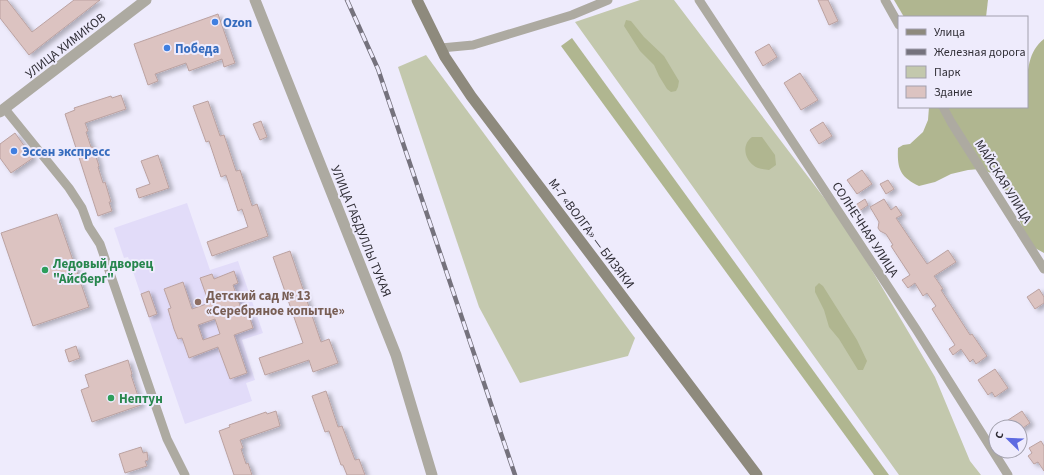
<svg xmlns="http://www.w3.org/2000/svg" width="1044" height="475" font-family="'Source Sans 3',sans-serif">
<defs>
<filter id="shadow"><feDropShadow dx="4" dy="2.5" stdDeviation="2" flood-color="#0004"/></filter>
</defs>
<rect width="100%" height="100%" fill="#eeebfc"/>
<polygon fill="#e2dcf9" points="187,203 210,270 238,261 263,333 242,340 255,380 246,383 252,401 185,424 128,257 124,258 114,228"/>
<g fill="#c3c8ad">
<polygon points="640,0 674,0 847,228 935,377 970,461 981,475 899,475 575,22"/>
<polygon points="426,55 635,338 628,356 520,383 479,307 398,67"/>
</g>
<g fill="#b0b690">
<polygon points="894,0 988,0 986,17 904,17"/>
<polygon points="626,20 631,21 644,37 664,56 679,81 678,87 676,91 671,92 667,89 659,76 654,65 640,51 624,26"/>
<polygon points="572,38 889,475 874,475 561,46"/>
<path d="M 1044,39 L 1044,253 L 1035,248 L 1025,234 L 1012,201 L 998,181 L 991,173 L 980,169 L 968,170 L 951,174 L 935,182 L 919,186 C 900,177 897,169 898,148 L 903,145 L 910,144 L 923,132 L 928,120 L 929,107 L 1027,107 C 1027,85 1024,54 1044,39 Z"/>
<path d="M 752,137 L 762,137 L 775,155 L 776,165 L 769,170 C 764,169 757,169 753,165 C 744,158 742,144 752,137 Z"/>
<polygon points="819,283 823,286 857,340 867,361 863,370 858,370 839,339 829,327 824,310 815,292 815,287"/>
</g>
<g fill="#dcc3c1" stroke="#bba2a1" fill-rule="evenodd" filter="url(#shadow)">
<polygon points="0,0 7,0 32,32 74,0 100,0 29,55 0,18"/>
<polygon points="818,0 828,0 838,21 829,25"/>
<polygon points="218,14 235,63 224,67 222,59 189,71 186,63 155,74 158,81 148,85 134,44"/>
<polygon points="769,44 777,57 763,66 755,52"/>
<polygon points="800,73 818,100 801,110 784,83"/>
<polygon points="121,95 126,109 85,123 88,131 86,132 91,147 93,147 99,166 98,167 103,183 105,182 111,202 109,202 112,211 98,216 65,114 75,110 74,108 111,96 112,98"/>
<polygon points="208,101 220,136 224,135 236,171 240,170 252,206 257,204 268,236 212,256 207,242 248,227 242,209 238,211 226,175 221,177 209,141 206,142 193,106"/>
<polygon points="261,121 267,137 260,140 253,124"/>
<polygon points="823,122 832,136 819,144 810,130"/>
<polygon points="15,133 33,158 11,173 0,158 0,144"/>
<polygon points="158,155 169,188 139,198 136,189 150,184 141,161"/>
<polygon points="862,170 872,184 857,194 847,180"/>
<polygon points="888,180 894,189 886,194 880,184"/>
<polygon points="865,199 868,205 858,212 854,206"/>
<polygon points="884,199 891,210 896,206 902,215 896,218 927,264 948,250 956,262 934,276 943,289 941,290 970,335 972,334 987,356 976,364 973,359 970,362 961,349 953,355 949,349 955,345 932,309 936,306 927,293 923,296 915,283 908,288 902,280 910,275 891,246 893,245 886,234 880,231 878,228 879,222 870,207"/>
<polygon points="57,214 89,307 33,326 1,233"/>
<polygon points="290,251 321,342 329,339 338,363 313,372 309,360 265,375 259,358 303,343 273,257"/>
<path d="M 234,271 L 238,283 L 233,285 L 244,317 L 249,315 L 253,328 L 234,335 L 247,373 L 230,379 L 218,347 L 189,358 L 182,338 L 178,339 L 174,329 L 168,309 L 171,308 L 164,289 L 183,282 L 192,309 L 209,303 L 200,278 L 212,274 L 214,279 ZM 215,319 L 220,334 L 203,340 L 198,325 Z"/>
<polygon points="1039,289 1044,297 1044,303 1035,309 1027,297"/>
<polygon points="149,291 157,314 149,317 141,294"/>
<polygon points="76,346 80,358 69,362 65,350"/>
<polygon points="128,360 132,374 131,375 141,405 92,422 81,390 89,387 85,375"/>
<polygon points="995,369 1008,388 995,397 992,392 988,395 978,380"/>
<polygon points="326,391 338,427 342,426 355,460 359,459 365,475 347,475 343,465 341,465 329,431 325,432 312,396"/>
<polygon points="276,411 280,426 240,440 243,448 241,449 246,464 248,463 252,475 234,475 219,431 230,427 229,425 266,412 267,414"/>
<polygon points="1022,411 1030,423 1020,430 1020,427 1008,427 1005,422"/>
<polygon points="1041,441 1044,446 1044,471 1038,462 1034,464 1028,456 1032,453 1029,448"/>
<polygon points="141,447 143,453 147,452 148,460 145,461 147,466 125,473 119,454"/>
</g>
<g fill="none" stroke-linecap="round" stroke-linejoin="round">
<g stroke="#adaaa1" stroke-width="9">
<polyline points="699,0 916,329 1008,475"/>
<polyline points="885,0 899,25"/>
<polyline points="441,48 473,45 572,15 608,0"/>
<polyline points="943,107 951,122 1044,269"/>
<polyline points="5,109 69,188 82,208 89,227 100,244 167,439 185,475"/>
</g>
<g stroke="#adaaa1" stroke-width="11">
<polyline points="255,0 396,355 432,475"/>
<polyline points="0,112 146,0"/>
</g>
<polyline stroke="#8e8a7d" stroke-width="11" points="417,0 445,57 471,96 757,475"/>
<g stroke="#75727d" stroke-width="4.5">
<polyline id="rail" points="347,0 378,69 515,475"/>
</g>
<use href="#rail" stroke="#eeebfc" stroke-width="3" stroke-dasharray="9" stroke-linecap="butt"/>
</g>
<g fill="#3f7fe0" stroke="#eeebfc" stroke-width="1.5">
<circle cx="215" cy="22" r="4"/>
<circle cx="167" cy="48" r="4"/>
<circle cx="14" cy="151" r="4"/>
</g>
<g fill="#2e9e5b" stroke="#eeebfc" stroke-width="1.5">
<circle cx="45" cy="270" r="4"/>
<circle cx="111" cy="398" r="4"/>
</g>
<circle fill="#8d6e63" stroke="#eeebfc" stroke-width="1.5" cx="198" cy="302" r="4"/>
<g text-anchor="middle" stroke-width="4" stroke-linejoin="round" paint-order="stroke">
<g font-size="13" font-weight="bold" fill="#366cbe" stroke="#eeebfc" text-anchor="start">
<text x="223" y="27">Ozon</text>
<text x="175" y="53">Победа</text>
<text x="22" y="156">Эссен экспресс</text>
</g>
<g font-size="13" fill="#312f37" stroke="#eeebfc">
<text transform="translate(65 45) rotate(-38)" y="5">УЛИЦА ХИМИКОВ</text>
<text transform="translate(1004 181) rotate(58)" y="5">МАЙСКАЯ УЛИЦА</text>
<text transform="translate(866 229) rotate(57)" y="5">СОЛНЕЧНАЯ УЛИЦА</text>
<text transform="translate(362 231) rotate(68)" y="5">УЛИЦА ГАБДУЛЛЫ ТУКАЯ</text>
<text transform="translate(592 233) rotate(53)" y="5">М-7 «ВОЛГА» — БИЗЯКИ</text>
</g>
<g font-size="13" font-weight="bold" fill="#27864d" stroke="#eeebfc" text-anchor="start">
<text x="53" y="268">Ледовый дворец<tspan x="53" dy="15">"Айсберг"</tspan></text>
<text x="119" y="403">Нептун</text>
</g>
<g font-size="13" font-weight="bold" fill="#785e54" stroke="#eeebfc" text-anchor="start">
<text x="206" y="300">Детский сад № 13<tspan x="206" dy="15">«Серебряное копытце»</tspan></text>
</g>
</g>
<rect x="898" y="16" width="130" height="92" fill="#eeebfc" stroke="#a2a0ad"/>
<rect x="906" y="29" width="20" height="6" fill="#8e8a7d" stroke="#a2a0ad"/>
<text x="934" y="36" font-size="12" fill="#312f37">Улица</text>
<rect x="906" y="49" width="20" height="6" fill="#75727d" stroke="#a2a0ad"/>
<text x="934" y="56" font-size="12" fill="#312f37">Железная дорога</text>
<rect x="906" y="66" width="20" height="12" fill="#c3c8ad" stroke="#a2a0ad"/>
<text x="934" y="76" font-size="12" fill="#312f37">Парк</text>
<rect x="906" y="86" width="20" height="12" fill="#dcc3c1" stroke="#a2a0ad"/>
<text x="934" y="96" font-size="12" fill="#312f37">Здание</text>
<g transform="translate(1008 439) rotate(293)"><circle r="19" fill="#eeebfc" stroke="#a2a0ad"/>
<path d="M0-3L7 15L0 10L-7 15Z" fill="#5d6ae1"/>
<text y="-6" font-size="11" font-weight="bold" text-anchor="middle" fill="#312f37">С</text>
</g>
</svg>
